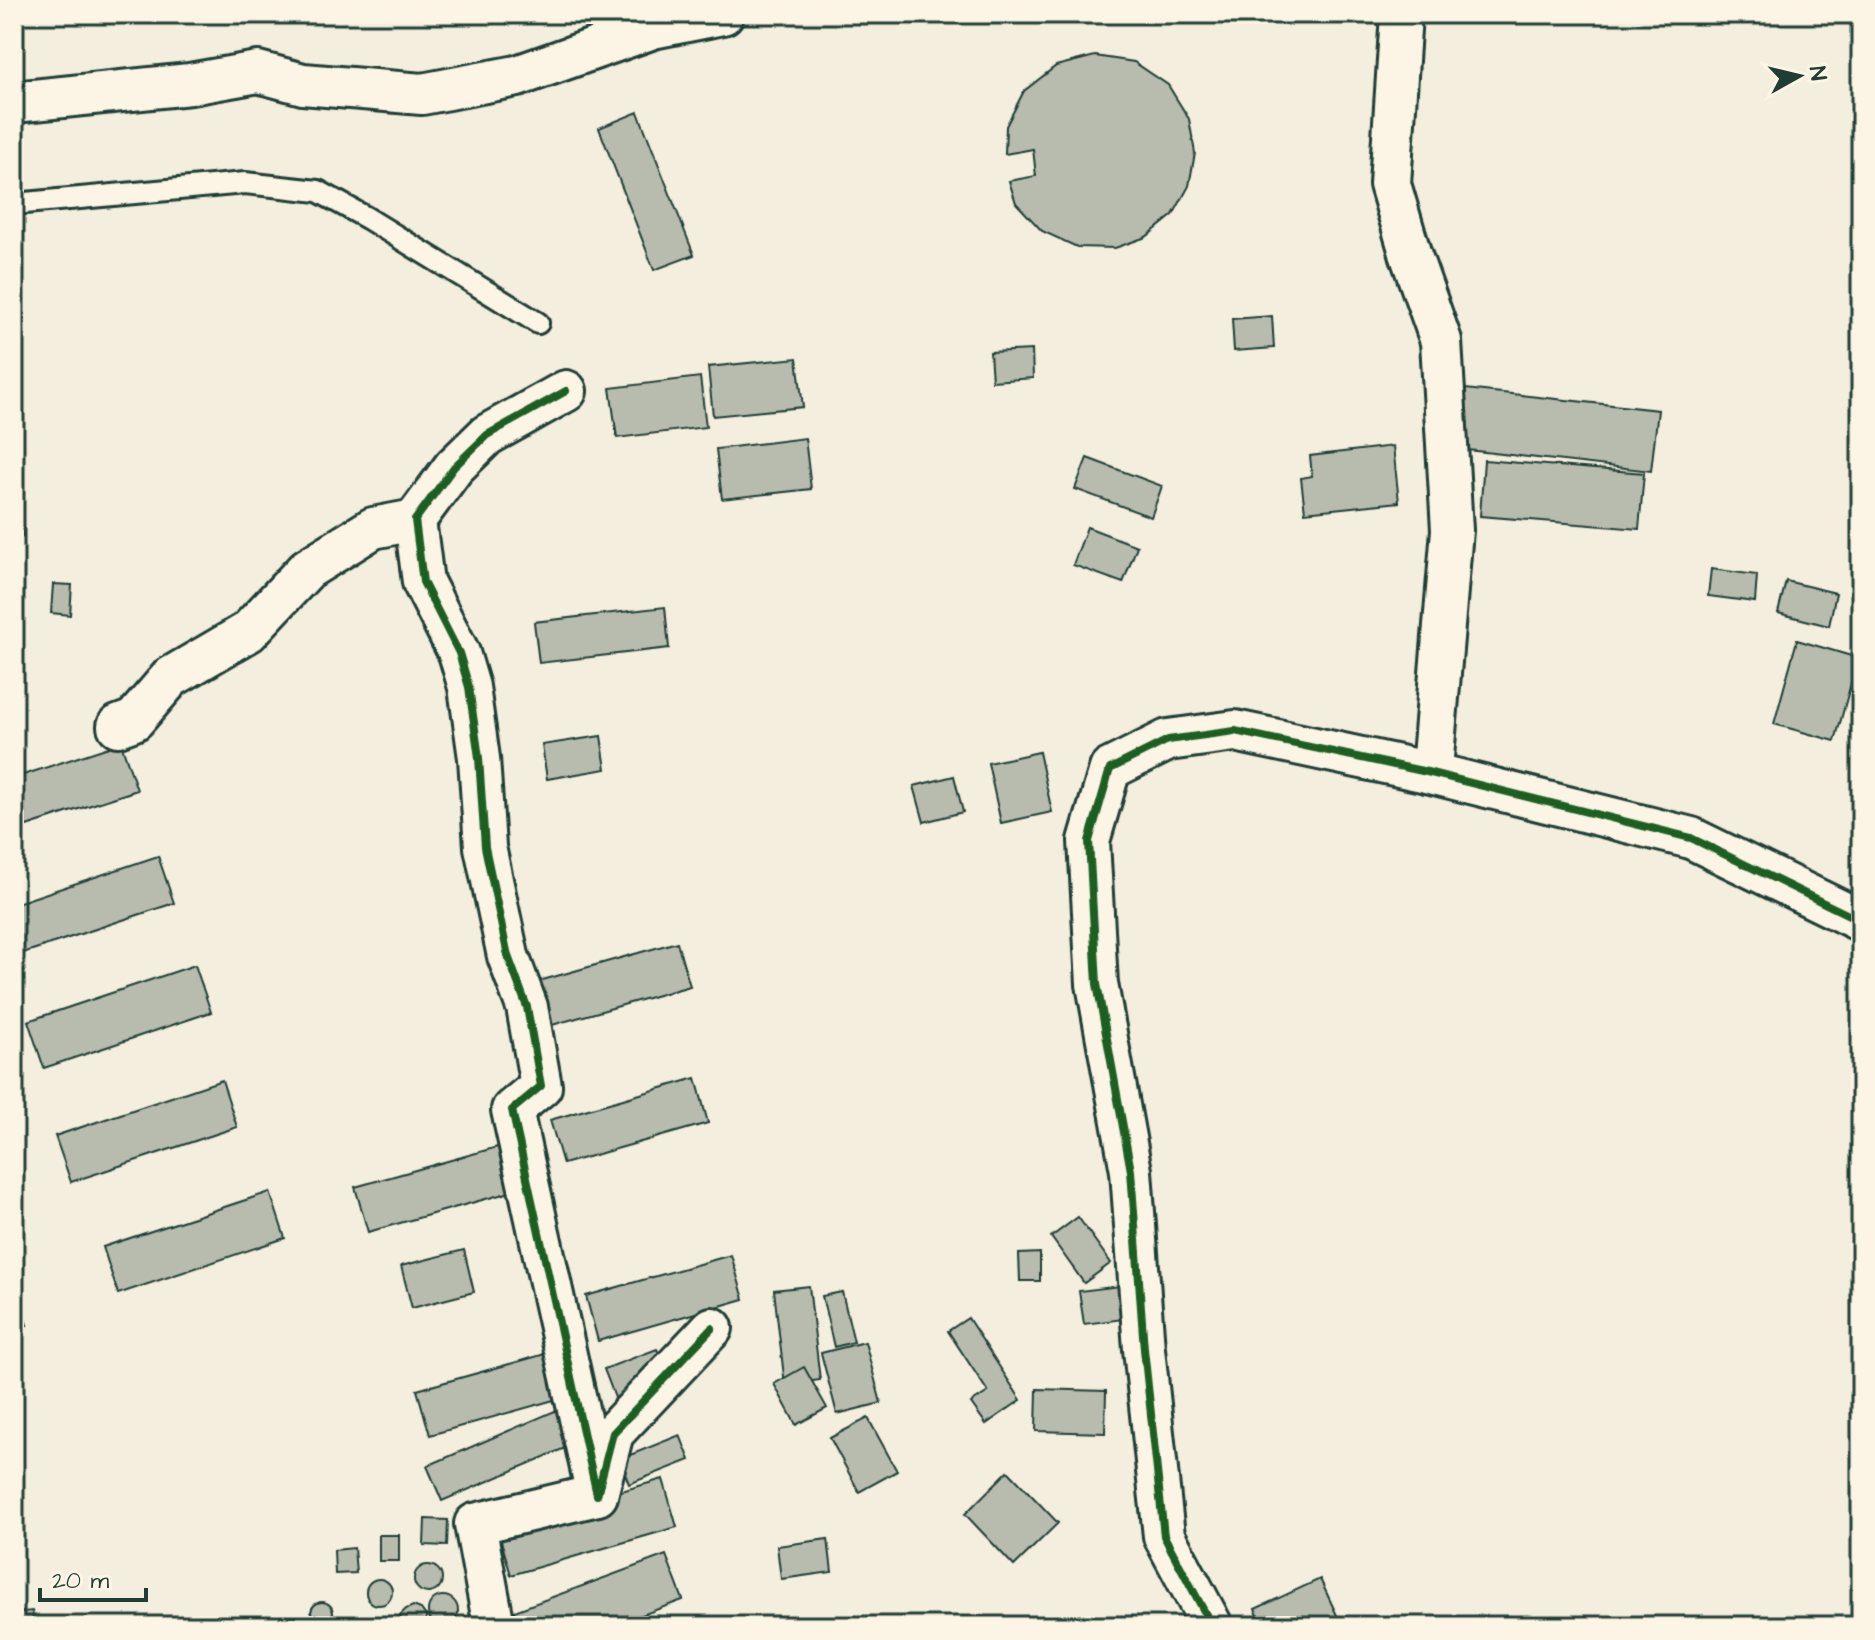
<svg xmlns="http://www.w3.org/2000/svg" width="1875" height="1640" font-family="'Architects Daughter',sans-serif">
<rect width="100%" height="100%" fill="#f3eede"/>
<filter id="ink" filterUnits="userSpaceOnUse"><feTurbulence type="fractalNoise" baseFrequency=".0125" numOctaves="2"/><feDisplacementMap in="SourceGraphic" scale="16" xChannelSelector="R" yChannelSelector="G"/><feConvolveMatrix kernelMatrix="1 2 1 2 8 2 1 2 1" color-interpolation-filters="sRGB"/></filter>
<g filter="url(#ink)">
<g fill="#b8bcae" stroke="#1f3d34" stroke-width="2">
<polygon points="1095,56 1134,62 1168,85 1189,119 1195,153 1189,186 1173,215 1146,237 1115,248 1077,247 1042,231 1016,203 1009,181 1036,176 1033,149 1005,154 1006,126 1024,91 1056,66"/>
<polygon points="638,112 694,255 654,270 599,128"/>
<polygon points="1272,316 1274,348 1234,351 1232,319"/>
<polygon points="1032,350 1033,378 992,381 990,352"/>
<polygon points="797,358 803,407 713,416 708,367"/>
<polygon points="700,377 706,427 617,438 610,388"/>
<polygon points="1465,389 1658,410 1651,471 1459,449"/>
<polygon points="805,438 811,489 722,499 716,449"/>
<polygon points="1393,446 1399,502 1305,512 1301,478 1312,476 1310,456"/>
<polygon points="1087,458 1162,486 1151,517 1075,489"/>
<polygon points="1484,460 1644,473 1639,529 1480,516"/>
<polygon points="14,468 23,537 14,538"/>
<polygon points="1087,527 1137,546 1123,583 1073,565"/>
<polygon points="1711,569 1757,575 1755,602 1708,596"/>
<polygon points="1786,581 1836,593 1829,626 1778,613"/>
<polygon points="53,584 72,585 70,615 51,613"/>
<polygon points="665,607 669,648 539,663 534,622"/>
<polygon points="1797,640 1858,658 1835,741 1774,724"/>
<polygon points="601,736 606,769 547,779 542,745"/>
<polygon points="121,743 137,790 14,830 14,778"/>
<polygon points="1039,752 1052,812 1001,823 988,763"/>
<polygon points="954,776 963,812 924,822 914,786"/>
<polygon points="158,856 174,903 14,956 14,904"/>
<polygon points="677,942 690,986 545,1027 532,983"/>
<polygon points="195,965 211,1012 44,1068 28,1021"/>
<polygon points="696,1078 708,1123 563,1164 550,1120"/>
<polygon points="222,1080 237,1127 71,1182 55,1136"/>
<polygon points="501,1146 514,1191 368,1232 355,1187"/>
<polygon points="270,1192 285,1238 118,1294 103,1247"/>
<polygon points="1078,1217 1111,1263 1084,1283 1051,1237"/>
<polygon points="464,1250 474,1292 412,1308 401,1266"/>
<polygon points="1040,1253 1040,1281 1020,1281 1019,1254"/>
<polygon points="731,1255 744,1299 598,1341 586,1296"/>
<polygon points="809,1286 820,1380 785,1385 774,1290"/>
<polygon points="1120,1286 1124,1319 1084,1324 1079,1291"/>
<polygon points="14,1287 27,1325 14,1329"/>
<polygon points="842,1292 854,1342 834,1347 822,1296"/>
<polygon points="968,1318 1021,1400 986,1424 971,1403 988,1392 948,1331"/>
<polygon points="865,1342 881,1403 837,1414 821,1353"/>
<polygon points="563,1349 575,1394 430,1435 417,1390"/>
<polygon points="657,1349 670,1382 617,1403 604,1369"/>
<polygon points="804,1367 827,1408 796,1425 774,1384"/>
<polygon points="1037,1389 1106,1391 1105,1433 1036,1431"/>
<polygon points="564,1407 579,1442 442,1501 427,1466"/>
<polygon points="868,1418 897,1471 859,1492 830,1438"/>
<polygon points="680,1435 690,1460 629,1484 620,1459"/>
<polygon points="1008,1471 1058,1523 1014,1566 965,1514"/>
<polygon points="663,1479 677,1527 511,1575 497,1527"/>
<polygon points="425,1519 448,1520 447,1546 424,1545"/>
<rect x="379" y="1535" width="20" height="26"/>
<polygon points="828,1539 832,1572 781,1579 777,1546"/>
<polygon points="354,1548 356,1573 335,1574 334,1550"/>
<polygon points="666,1555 683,1600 612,1626 514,1626 509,1613"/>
<circle cx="428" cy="1579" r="14"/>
<polygon points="1320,1579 1342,1626 1263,1626 1255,1609"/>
<circle cx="379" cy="1592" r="13"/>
<circle cx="443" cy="1611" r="15"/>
<circle cx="322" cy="1613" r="11"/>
<polygon points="413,1606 421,1609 426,1616 426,1624 424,1626 402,1626 400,1615 406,1609"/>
<polygon points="32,1611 34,1626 14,1626 14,1613"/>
</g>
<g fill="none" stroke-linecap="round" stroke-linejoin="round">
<g stroke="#1f3d34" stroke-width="26">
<polyline id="lane" points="14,204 245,183 318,191 367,218 538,323"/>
</g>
<g stroke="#1f3d34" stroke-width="46">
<g id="street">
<polyline points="1401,14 1390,184 1411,256 1441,341 1452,530 1433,757 1427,772"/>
<polyline points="14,102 190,84 258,72 303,84 422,94 517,76 653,28 723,14"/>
<polyline points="566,391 487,435 454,467 415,520 423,582 459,653 469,687 479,758 485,847 508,956 527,1007 541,1086 512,1110 597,1495 613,1433 712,1328"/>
<polyline points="118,726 134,720 171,677 248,632 307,569 373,528 415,520"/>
<polyline points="494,1626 475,1524 597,1495"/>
<polyline points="1212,1626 1164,1536 1144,1349 1131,1171 1097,984 1089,841 1110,769 1168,740 1235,731 1427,772 1691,838 1861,921"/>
</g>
</g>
<use href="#lane" stroke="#fcf5e5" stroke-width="20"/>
<use href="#street" stroke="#fcf5e5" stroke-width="40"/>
<g stroke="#fcf5e5" stroke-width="13">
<g id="cycleway">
<polyline points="566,391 487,435 454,467 415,520 423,582 459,653 469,687 479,758 485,847 508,956 527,1007 541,1086 512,1110 597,1495 613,1433 712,1328"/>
<polyline points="1212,1626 1164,1536 1144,1349 1131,1171 1097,984 1089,841 1110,769 1168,740 1235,731 1427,772 1691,838 1861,921"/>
</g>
</g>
<use href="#cycleway" stroke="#1b5e20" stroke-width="8"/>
</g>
</g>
<rect width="1875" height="1640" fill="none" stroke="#fcf5e5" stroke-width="48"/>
<rect x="24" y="24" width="1827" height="1592" fill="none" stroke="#1f3d34" stroke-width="3" filter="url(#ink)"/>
<g transform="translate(1799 76) rotate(82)" stroke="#fcf5e5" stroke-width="6" paint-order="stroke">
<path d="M0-6L14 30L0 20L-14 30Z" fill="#1f3d34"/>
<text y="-12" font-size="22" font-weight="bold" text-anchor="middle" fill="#1f3d34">N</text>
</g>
<path d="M40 1588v12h106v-12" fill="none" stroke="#1f3d34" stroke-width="4"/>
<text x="52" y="1588" font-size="24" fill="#1f3d34" stroke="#fcf5e5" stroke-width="6" paint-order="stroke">20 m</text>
</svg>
